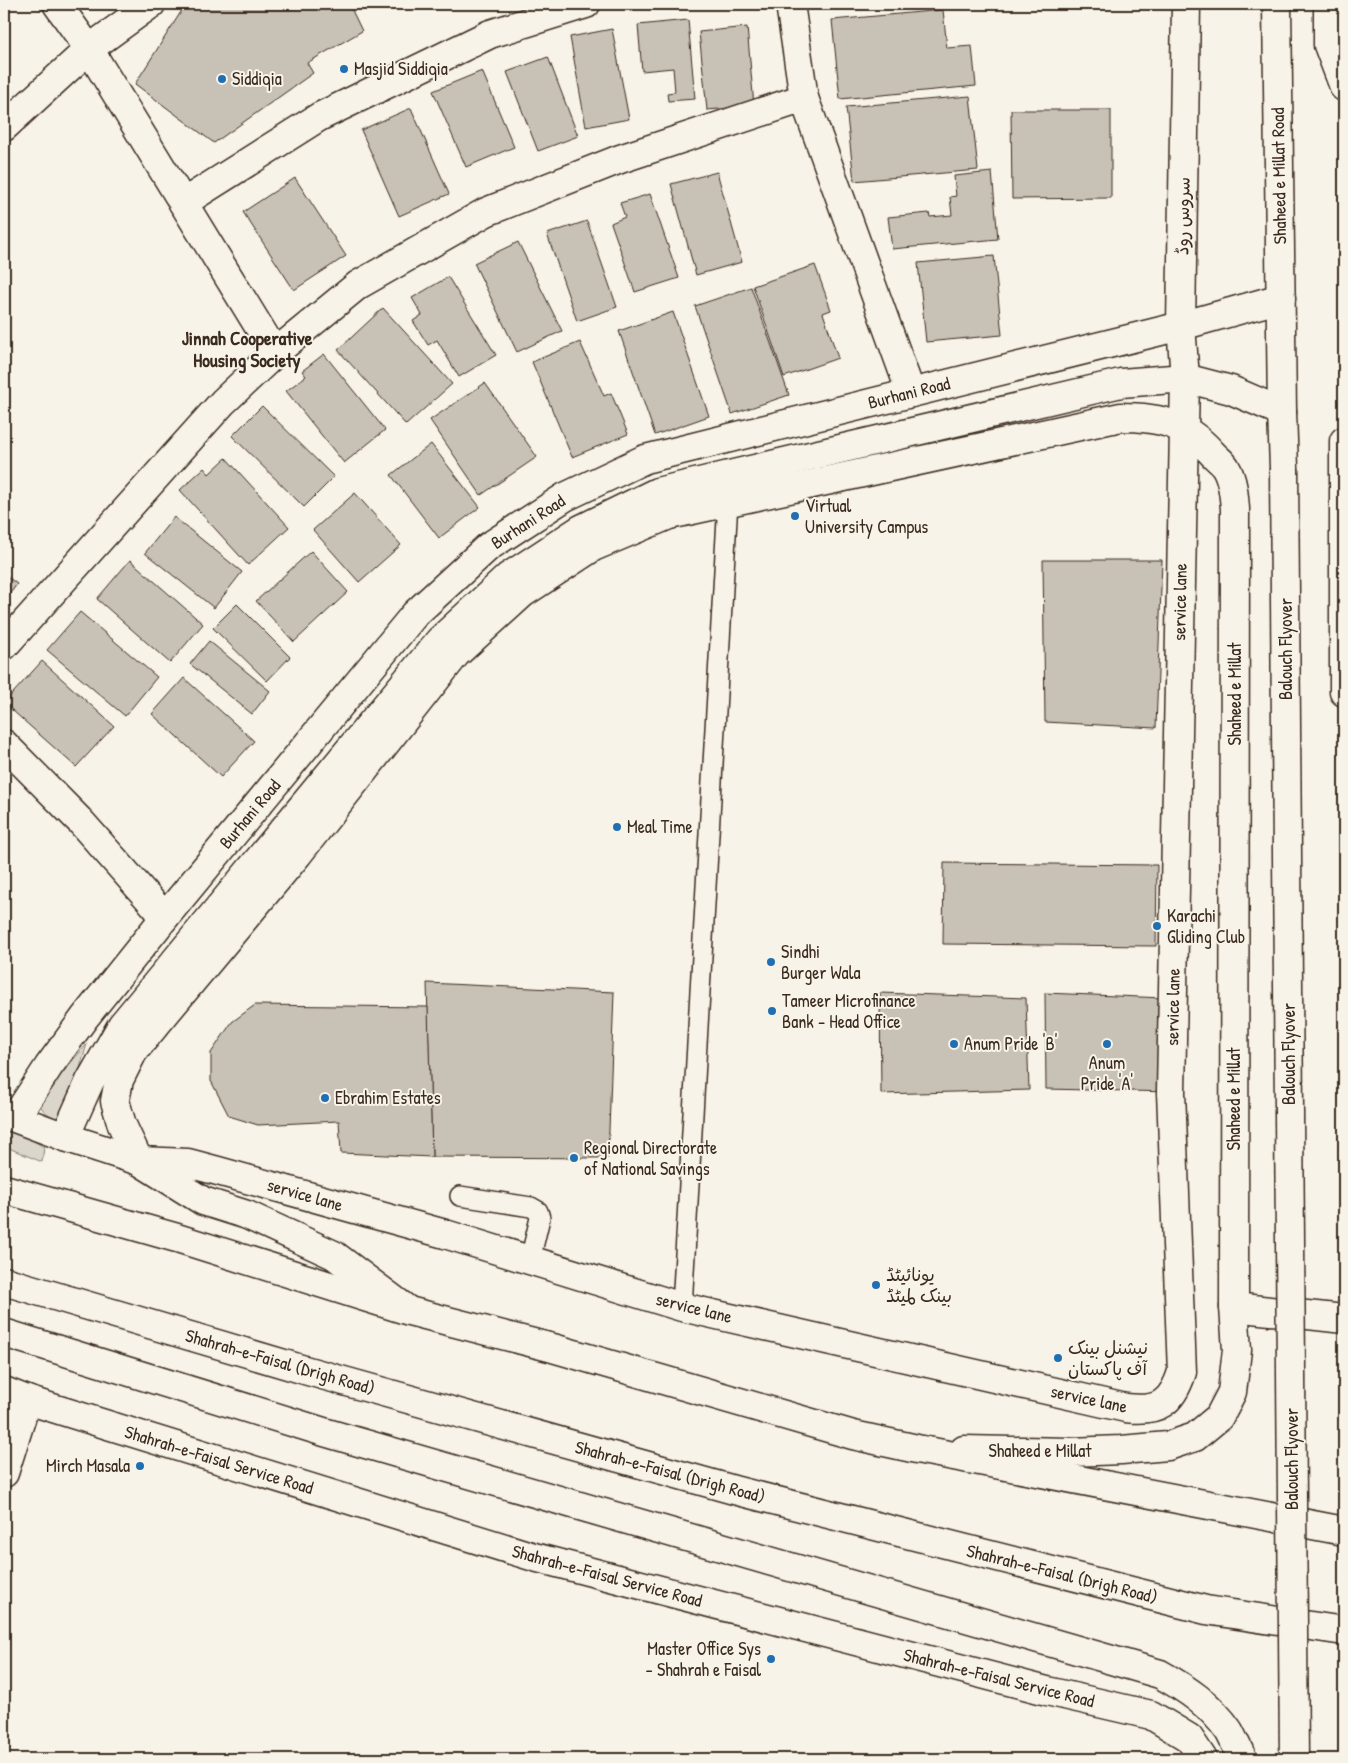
<svg xmlns="http://www.w3.org/2000/svg" width="1348" height="1763" font-family="'Patrick Hand','Playpen Sans Arabic',sans-serif">
<rect width="100%" height="100%" fill="#f7f3e8"/>
<filter id="ink" filterUnits="userSpaceOnUse"><feTurbulence type="fractalNoise" baseFrequency=".02" numOctaves="2"/><feDisplacementMap in="SourceGraphic" scale="10" xChannelSelector="R" yChannelSelector="G"/><feConvolveMatrix kernelMatrix="1 2 1 2 8 2 1 2 1" color-interpolation-filters="sRGB"/></filter>
<g filter="url(#ink)">
<g fill="#dbd6cb" stroke="#8b8074">
<polygon points="87,1044 66,1116 55,1119 44,1111 39,1104 42,1096"/>
<polygon points="4,1124 44,1147 42,1162 4,1146"/>
</g>
<g fill="#c8c1b6" stroke="#3b2a1e">
<polygon points="186,4 349,4 362,31 307,63 313,73 214,143 135,84"/>
<polygon points="943,10 947,48 972,46 976,86 840,99 832,20"/>
<polygon points="688,20 695,99 668,101 667,93 675,92 673,68 642,71 638,25"/>
<polygon points="747,27 754,106 707,110 699,32"/>
<polygon points="612,29 629,119 586,127 570,37"/>
<polygon points="548,57 578,136 538,151 507,72"/>
<polygon points="482,71 514,147 466,167 433,91"/>
<polygon points="970,96 978,170 854,181 846,107"/>
<polygon points="411,108 449,194 399,216 361,130"/>
<polygon points="1011,110 1111,110 1111,198 1012,199"/>
<polygon points="717,172 742,262 696,275 671,184"/>
<polygon points="992,172 998,239 892,249 888,217 929,213 930,217 952,215 950,197 956,196 954,176"/>
<polygon points="295,178 346,256 294,290 243,212"/>
<polygon points="650,194 679,278 635,292 611,223 625,217 620,203"/>
<polygon points="587,221 617,307 577,321 547,234"/>
<polygon points="518,242 562,331 517,352 474,263"/>
<polygon points="994,256 1002,335 926,342 918,263"/>
<polygon points="815,265 831,310 823,313 838,358 784,377 753,286"/>
<polygon points="448,277 496,355 459,377 437,340 428,345 413,321 422,315 412,298"/>
<polygon points="751,287 789,395 732,414 695,306"/>
<polygon points="383,308 452,384 406,425 338,350"/>
<polygon points="673,312 709,416 655,435 619,331"/>
<polygon points="580,342 604,396 611,393 628,434 572,457 532,362"/>
<polygon points="324,354 385,430 344,463 286,391 306,376 302,371"/>
<polygon points="485,383 537,457 481,495 430,420"/>
<polygon points="262,406 334,477 304,507 232,436"/>
<polygon points="431,444 480,507 439,538 391,475"/>
<polygon points="226,458 289,527 248,565 180,490 204,468 209,474"/>
<polygon points="355,493 401,545 359,582 313,530"/>
<polygon points="174,517 242,572 214,608 145,553"/>
<polygon points="311,551 348,592 294,642 256,601"/>
<polygon points="130,560 203,624 170,663 97,599"/>
<polygon points="1043,560 1162,560 1156,728 1045,722"/>
<polygon points="4,574 17,584 4,602"/>
<polygon points="237,604 290,657 267,681 213,628"/>
<polygon points="80,612 157,677 125,716 47,650"/>
<polygon points="209,641 270,691 252,714 190,664"/>
<polygon points="42,661 114,726 76,767 4,703"/>
<polygon points="184,678 254,741 221,777 152,714"/>
<polygon points="944,863 1157,865 1156,946 943,944"/>
<polygon points="427,983 614,992 608,1158 432,1157"/>
<polygon points="880,993 1026,998 1029,1090 881,1094"/>
<polygon points="1045,993 1164,998 1171,1092 1046,1089"/>
<polygon points="255,1005 428,1007 432,1157 341,1153 339,1121 258,1125 229,1116 211,1081 211,1053 232,1022"/>
</g>
<g fill="none" stroke-linecap="round" stroke-linejoin="round">
<g stroke="#3b2a1e" stroke-width="22">
<g id="service">
<polyline points="460,1196 531,1207 538,1211 540,1218 530,1260"/>
<polyline points="682,1307 728,501"/>
</g>
</g>
<g stroke="#3b2a1e" stroke-width="31">
<g id="minor">
<polyline points="57,4 89,49 275,353"/>
<polyline points="790,4 804,98 911,393"/>
<polyline points="4,127 89,49 151,4"/>
<polyline points="183,203 319,117 490,34 586,4"/>
<polyline points="4,646 223,402 275,353 358,285 486,212 620,159 804,98"/>
<polyline points="4,744 81,822 165,917"/>
<path d="M 4,1114 L 65,1137 L 139,1161 L 188,1163 L 218,1171 L 445,1234 L 682,1307 L 1126,1408 C 1159,1412 1172,1403 1182,1372 L 1171,1092 L 1185,378 L 1181,326 L 1186,4"/>
<polyline points="1234,1307 1344,1319"/>
<path d="M 406,1309 L 334,1255 L 247,1215 L 203,1201 L 139,1161 L 122,1125 L 115,1101 L 119,1080 L 133,1052 L 298,854 L 456,654 L 523,593 L 593,547 L 669,515 L 1121,417 C 1160,417 1185,423 1212,453 C 1216,458 1223,462 1226,468 C 1233,480 1234,496 1235,509 L 1234,1307 L 1237,1350 L 1232,1392 L 1219,1417 L 1195,1437 L 1168,1446 L 1121,1450 L 1070,1452 L 964,1450"/>
<polyline points="4,1391 27,1400 534,1557 1047,1691 1151,1715 1189,1738 1203,1759"/>
<polyline points="4,1473 27,1400"/>
</g>
</g>
<g stroke="#3b2a1e" stroke-width="31">
<g id="tertiary">
<polyline points="15,1118 49,1066 85,1017 165,917 415,614 488,547 565,497 645,459 1181,326 1281,298"/>
<polyline points="65,1137 90,1081 122,1025 440,640 508,577 581,529 657,492 1121,383 1185,378 1231,390 1282,412"/>
</g>
</g>
<g stroke="#3b2a1e" stroke-width="31">
<g id="primary">
<polyline points="1277,4 1282,412 1284,468"/>
<polyline points="1328,4 1328,45 1344,87"/>
<polyline points="1344,441 1344,692"/>
</g>
</g>
<g stroke="#3b2a1e" stroke-width="31">
<g id="trunk">
<polyline points="4,1189 177,1238 409,1311 553,1348 853,1435 917,1449 1344,1531"/>
<polyline points="4,1281 308,1371 734,1490 1206,1610 1344,1631"/>
<path d="M 4,1333 L 324,1432 L 1160,1674 C 1187,1689 1211,1705 1229,1731 C 1234,1740 1238,1750 1243,1759"/>
</g>
</g>
<use href="#service" stroke="#f7f3e8" stroke-width="19"/>
<use href="#minor" stroke="#f7f3e8" stroke-width="28"/>
<use href="#tertiary" stroke="#f7f3e8" stroke-width="28"/>
<use href="#primary" stroke="#f7f3e8" stroke-width="28"/>
<use href="#trunk" stroke="#f7f3e8" stroke-width="28"/>
<g stroke="#3b2a1e" stroke-width="31" stroke-linecap="butt">
<polyline id="primary-bridge" points="1284,468 1294,1759"/>
</g>
<use href="#primary-bridge" stroke="#f7f3e8" stroke-width="28"/>
</g>
</g>
<g fill="#1f6fb2" stroke="#f7f3e8" stroke-width="2">
<circle cx="344" cy="69" r="5"/>
<circle cx="222" cy="79" r="5"/>
<circle cx="795" cy="516" r="5"/>
<circle cx="617" cy="827" r="5"/>
<circle cx="1157" cy="926" r="5"/>
<circle cx="771" cy="962" r="5"/>
<circle cx="772" cy="1011" r="5"/>
<circle cx="954" cy="1044" r="5"/>
<circle cx="1107" cy="1044" r="5"/>
<circle cx="325" cy="1098" r="5"/>
<circle cx="574" cy="1158" r="5"/>
<circle cx="876" cy="1285" r="5"/>
<circle cx="1058" cy="1358" r="5"/>
<circle cx="140" cy="1466" r="5"/>
<circle cx="771" cy="1659" r="5"/>
</g>
<g text-anchor="middle" stroke-width="4" stroke-linejoin="round" paint-order="stroke">
<g font-size="18" fill="#3b2a1e" stroke="#f7f3e8" text-anchor="start">
<text x="354" y="75">Masjid Siddiqia</text>
<text x="232" y="85">Siddiqia</text>
<text x="805" y="512">Virtual<tspan x="805" dy="21">University Campus</tspan></text>
<text x="627" y="833">Meal Time</text>
<text x="1167" y="922">Karachi<tspan x="1167" dy="21">Gliding Club</tspan></text>
<text x="781" y="958">Sindhi<tspan x="781" dy="21">Burger Wala</tspan></text>
<text x="782" y="1007">Tameer Microfinance<tspan x="782" dy="21">Bank - Head Office</tspan></text>
<text x="964" y="1050">Anum Pride 'B'</text>
<text x="1107" y="1069" text-anchor="middle">Anum<tspan x="1107" dy="21">Pride 'A'</tspan></text>
<text x="335" y="1104">Ebrahim Estates</text>
<text x="584" y="1154">Regional Directorate<tspan x="584" dy="21">of National Savings</tspan></text>
<text x="886" y="1281">یونائیٹڈ<tspan x="886" dy="21">بینک لمیٹڈ</tspan></text>
<text x="1068" y="1354">نیشنل بینک<tspan x="1068" dy="21">آف پاکستان</tspan></text>
<text x="130" y="1472" text-anchor="end">Mirch Masala</text>
<text x="761" y="1655" text-anchor="end">Master Office Sys<tspan x="761" dy="21">- Shahrah e Faisal</tspan></text>
</g>
<g font-size="18" fill="#3b2a1e" stroke="#f7f3e8">
<text transform="translate(1279 176) rotate(-91)" y="6">Shaheed e Millat Road</text>
<text transform="translate(1183 216) rotate(-89)" y="6">سروس روڈ</text>
<text transform="translate(909 393) rotate(-14)" y="6">Burhani Road</text>
<text transform="translate(528 522) rotate(-33)" y="6">Burhani Road</text>
<text transform="translate(1180 602) rotate(-89)" y="6">service lane</text>
<text transform="translate(1286 649) rotate(-90)" y="6">Balouch Flyover</text>
<text transform="translate(1235 694) rotate(-90)" y="6">Shaheed e Millat</text>
<text transform="translate(250 814) rotate(-50)" y="6">Burhani Road</text>
<text transform="translate(1173 1007) rotate(-89)" y="6">service lane</text>
<text transform="translate(1289 1054) rotate(-90)" y="6">Balouch Flyover</text>
<text transform="translate(1234 1099) rotate(-90)" y="6">Shaheed e Millat</text>
<text transform="translate(305 1195) rotate(16)" y="6">service lane</text>
<text transform="translate(694 1308) rotate(14)" y="6">service lane</text>
<text transform="translate(280 1362) rotate(16)" y="6">Shahrah-e-Faisal (Drigh Road)</text>
<text transform="translate(1089 1399) rotate(12)" y="6">service lane</text>
<text x="1040" y="1457">Shaheed e Millat</text>
<text transform="translate(1292 1459) rotate(-90)" y="6">Balouch Flyover</text>
<text transform="translate(219 1460) rotate(17)" y="6">Shahrah-e-Faisal Service Road</text>
<text transform="translate(670 1472) rotate(15)" y="6">Shahrah-e-Faisal (Drigh Road)</text>
<text transform="translate(1062 1574) rotate(14)" y="6">Shahrah-e-Faisal (Drigh Road)</text>
<text transform="translate(607 1576) rotate(15)" y="6">Shahrah-e-Faisal Service Road</text>
<text transform="translate(999 1678) rotate(14)" y="6">Shahrah-e-Faisal Service Road</text>
</g>
<g font-size="19" font-weight="bold" fill="#3b2a1e" stroke="#f7f3e8">
<text x="247" y="345">Jinnah Cooperative<tspan x="247" dy="22">Housing Society</tspan></text>
</g>
</g>
<rect width="1348" height="1763" fill="none" stroke="#f7f3e8" stroke-width="20"/>
<rect x="10" y="10" width="1328" height="1743" fill="none" stroke="#3b2a1e" stroke-width="2" filter="url(#ink)"/>
</svg>
